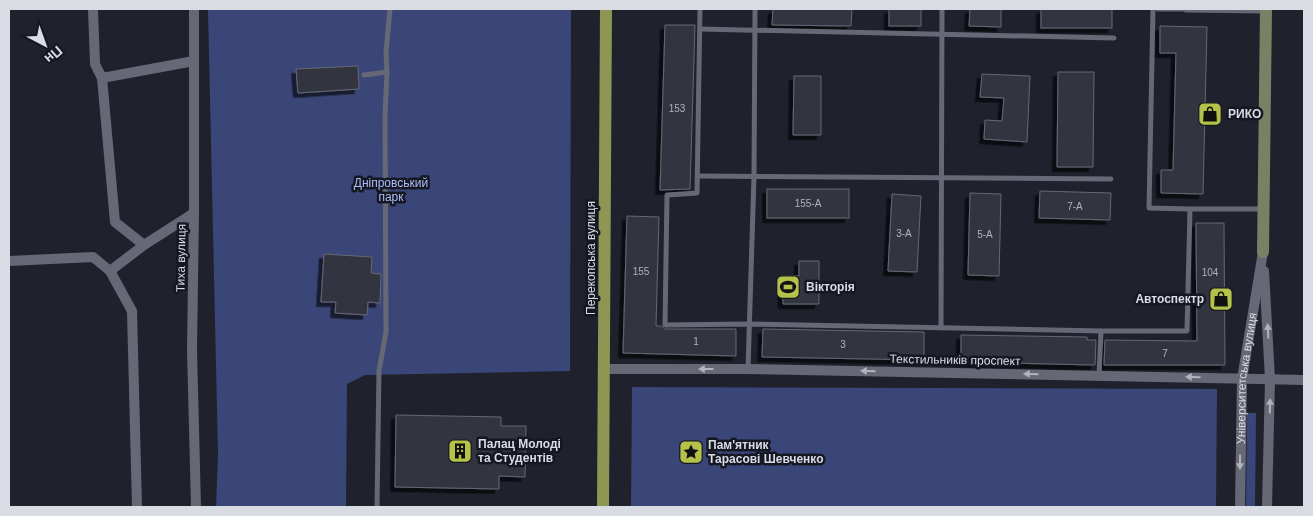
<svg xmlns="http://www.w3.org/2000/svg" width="1313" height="516" font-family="Arial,sans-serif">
<defs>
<filter id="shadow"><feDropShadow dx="-4.5" dy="4.5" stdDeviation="0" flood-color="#0009"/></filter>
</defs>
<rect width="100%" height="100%" fill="#1f212c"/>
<g fill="#3a4677">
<polygon points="208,9 571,9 570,371 365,375 347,384 346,507 216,507 218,454"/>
<polygon points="632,387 1217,389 1216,507 631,507"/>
<polygon points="1247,413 1256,413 1255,507 1246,507"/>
</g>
<g fill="#333641" stroke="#656874" filter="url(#shadow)">
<polygon points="773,9 852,9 851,26 772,25"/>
<rect x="889" y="9" width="32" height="17"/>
<polygon points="970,9 1001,9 1001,27 969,26"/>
<rect x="1041" y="9" width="71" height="19"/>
<polygon points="665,25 695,25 690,189 660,190"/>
<polygon points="1160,26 1207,27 1203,194 1161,193 1161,170 1173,170 1176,53 1160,53"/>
<polygon points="358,66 359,89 298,93 296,69"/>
<polygon points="1058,72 1094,72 1093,167 1057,167"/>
<polygon points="982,74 1030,76 1027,142 984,139 985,120 1002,121 1004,98 980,97"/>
<polygon points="794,76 821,76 821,135 793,135"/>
<rect x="767" y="189" width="82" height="29"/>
<polygon points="1040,191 1111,193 1110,220 1039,218"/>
<polygon points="970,193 1001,194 999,276 968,275"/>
<polygon points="892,194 921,196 917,272 888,271"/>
<polygon points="627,216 659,217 656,326 661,326 665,329 736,329 736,356 623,353"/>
<polygon points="1196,223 1224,223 1225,365 1104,365 1105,340 1197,341"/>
<polygon points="324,254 372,257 371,273 381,274 380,303 368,302 367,315 335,313 336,302 321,302"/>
<polygon points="799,261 819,261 819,304 783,304 782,276 799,276"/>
<polygon points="763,329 924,332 924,360 762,357"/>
<polygon points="961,335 1087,337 1087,340 1096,340 1095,365 961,362"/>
<polygon points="396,415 501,417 501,426 526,426 525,477 499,476 499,489 395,487"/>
</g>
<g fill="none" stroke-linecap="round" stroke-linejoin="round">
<g stroke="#666975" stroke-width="5">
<polyline points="700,9 697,193 667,195 665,325 748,324 1101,331"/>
<polyline points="1158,9 1186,9"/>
<polyline points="1186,10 1265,11"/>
<polyline points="700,29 1114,38"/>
<polyline points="364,75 387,72"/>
<polyline points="698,176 1111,179"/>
<polyline points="1190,209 1262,209"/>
<polyline points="941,328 942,9"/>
<polyline points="748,369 754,176 755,9"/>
<polyline points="1099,375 1101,331 1187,331 1190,209 1149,208 1153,9"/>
<polyline points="377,507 379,371 386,332 385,115 387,72 386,53 390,9"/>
</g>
<g stroke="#666975" stroke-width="10">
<polyline points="93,9 95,64 102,78 115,222 144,245"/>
<polyline points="194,9 194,213 192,350 196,507"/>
<polyline points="102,78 194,61"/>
<polyline points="9,261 93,257 110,271 144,245 194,213"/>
<polyline points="110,271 132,311 137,507"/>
<polyline points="1264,271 1270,379 1267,507"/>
<polyline points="605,369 748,369 1304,380"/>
<path id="s1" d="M 1240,507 L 1242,379 L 1263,252"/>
</g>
<polyline stroke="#7a8063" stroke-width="12" points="1263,252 1266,9"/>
<polyline stroke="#8d9652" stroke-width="12" points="603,507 606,9"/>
</g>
<defs><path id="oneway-solid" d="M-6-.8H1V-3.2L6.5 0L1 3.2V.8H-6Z" transform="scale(1.25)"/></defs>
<g fill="#b1b4bc">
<use href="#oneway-solid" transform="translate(1268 331) rotate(-93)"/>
<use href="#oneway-solid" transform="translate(706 369) rotate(-180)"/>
<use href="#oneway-solid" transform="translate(868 371) rotate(-179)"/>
<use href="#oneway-solid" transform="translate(1031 374) rotate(-179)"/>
<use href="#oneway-solid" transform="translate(1193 377) rotate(-179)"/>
<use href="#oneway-solid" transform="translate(1270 406) rotate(-88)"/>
<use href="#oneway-solid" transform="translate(1240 462) rotate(90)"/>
</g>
<defs>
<g id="shop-square" transform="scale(1.25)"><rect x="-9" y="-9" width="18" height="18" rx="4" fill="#b4c24a" stroke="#151822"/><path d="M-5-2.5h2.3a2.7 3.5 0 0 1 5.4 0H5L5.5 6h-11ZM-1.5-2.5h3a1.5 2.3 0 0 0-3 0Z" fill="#111"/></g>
<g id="stadium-square" transform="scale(1.25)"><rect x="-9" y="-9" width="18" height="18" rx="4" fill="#b4c24a" stroke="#151822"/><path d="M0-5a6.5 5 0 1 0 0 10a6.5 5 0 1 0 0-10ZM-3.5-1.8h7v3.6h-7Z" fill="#111"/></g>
<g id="building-square" transform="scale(1.25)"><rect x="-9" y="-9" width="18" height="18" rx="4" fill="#b4c24a" stroke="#151822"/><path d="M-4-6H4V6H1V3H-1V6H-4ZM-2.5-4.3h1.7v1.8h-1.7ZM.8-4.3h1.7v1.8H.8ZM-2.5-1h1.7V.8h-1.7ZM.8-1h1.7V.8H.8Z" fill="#111"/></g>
<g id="sight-square" transform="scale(1.25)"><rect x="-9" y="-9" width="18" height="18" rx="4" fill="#b4c24a" stroke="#151822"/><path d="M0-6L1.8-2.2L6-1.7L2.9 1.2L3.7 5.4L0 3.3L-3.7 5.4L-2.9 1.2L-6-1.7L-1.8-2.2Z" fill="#111"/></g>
</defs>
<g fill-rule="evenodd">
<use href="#shop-square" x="1210" y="114"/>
<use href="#stadium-square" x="788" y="287"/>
<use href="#shop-square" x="1221" y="299"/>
<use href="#building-square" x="460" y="451"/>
<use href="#sight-square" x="691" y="452"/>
</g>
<g text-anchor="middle" stroke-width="5" stroke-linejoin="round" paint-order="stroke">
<g font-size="10" fill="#b0b2ba">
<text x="677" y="112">153</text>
<text x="808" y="207">155-А</text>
<text x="1075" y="210">7-А</text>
<text x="904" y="237">3-А</text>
<text x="985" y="238">5-А</text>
<text x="641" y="275">155</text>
<text x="1210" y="276">104</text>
<text x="696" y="345">1</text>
<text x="843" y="348">3</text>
<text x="1165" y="357">7</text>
</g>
<g font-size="12" font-weight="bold" fill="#dadce3" stroke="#151822" text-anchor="start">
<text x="1228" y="118">РИКО</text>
<text x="806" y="291">Вікторія</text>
<text x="1204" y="303" text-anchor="end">Автоспектр</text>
<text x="478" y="448">Палац Молоді<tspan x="478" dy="14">та Студентів</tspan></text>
<text x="708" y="449">Пам'ятник<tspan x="708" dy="14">Тарасові Шевченко</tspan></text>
</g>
<g font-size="12" fill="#acbcf8" stroke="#151822">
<text x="391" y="187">Дніпровський<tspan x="391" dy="14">парк</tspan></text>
</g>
<g font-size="12" fill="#dadce3" stroke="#151822">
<text transform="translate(181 258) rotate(-89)" y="4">Тиха вулиця</text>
<text transform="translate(591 258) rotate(-90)" y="4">Перекопська вулиця</text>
<text transform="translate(955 360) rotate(1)" y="4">Текстильників проспект</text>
<text dy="4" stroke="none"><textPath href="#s1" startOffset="129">Університетська вулиця</textPath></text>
</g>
</g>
<rect width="1313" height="516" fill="none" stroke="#dadce3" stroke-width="20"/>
<g transform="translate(45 45) rotate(139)" stroke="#151822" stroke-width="4" paint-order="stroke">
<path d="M0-4L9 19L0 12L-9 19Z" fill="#dadce3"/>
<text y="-8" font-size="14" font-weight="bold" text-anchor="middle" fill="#dadce3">Пн</text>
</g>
</svg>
